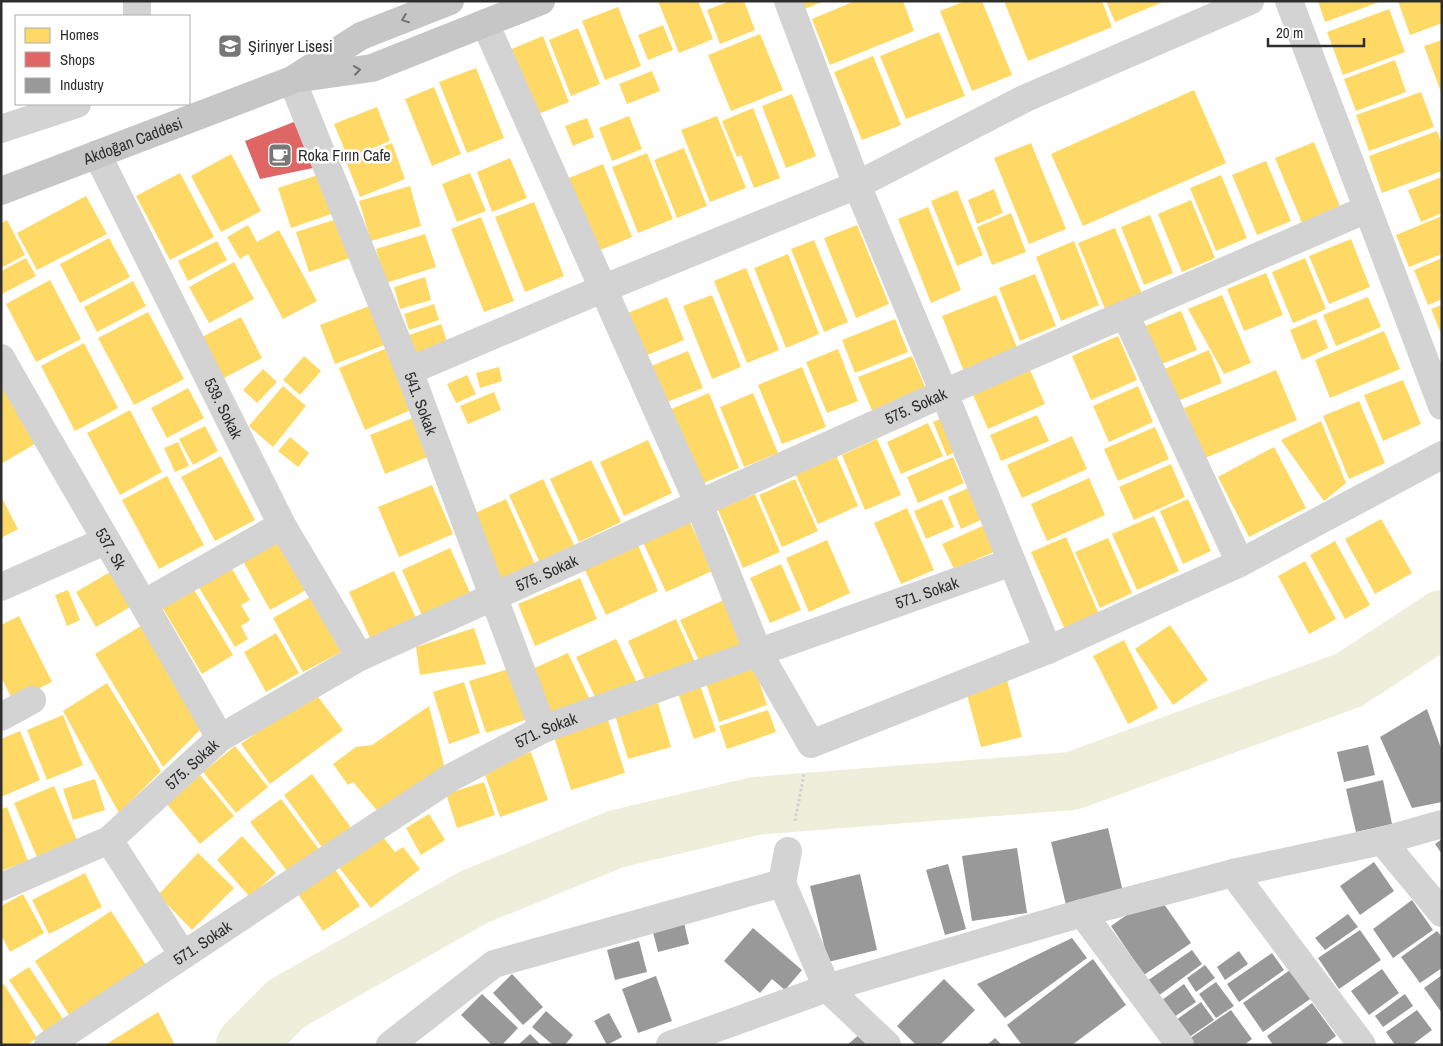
<svg xmlns="http://www.w3.org/2000/svg" width="1443" height="1046" font-family="'Archivo Narrow',sans-serif">
<rect width="100%" height="100%" fill="#fff"/>
<g fill="#ffd966">
<polygon points="658,1 698,1 713,39 679,53"/>
<polygon points="730,1 744,1 755,30 720,44 707,10"/>
<polygon points="797,1 824,1 800,11"/>
<polygon points="855,1 903,1 914,31 830,65 812,19"/>
<polygon points="965,1 982,1 1012,75 972,91 940,11"/>
<polygon points="1004,1 1102,1 1112,27 1028,61"/>
<polygon points="1106,1 1165,1 1115,22"/>
<polygon points="1318,1 1382,1 1325,22"/>
<polygon points="1398,1 1442,1 1442,23 1410,35"/>
<polygon points="618,7 641,66 605,80 582,21"/>
<polygon points="1389,9 1405,52 1343,75 1327,32"/>
<polygon points="663,25 673,50 648,60 638,35"/>
<polygon points="578,28 600,84 571,96 549,40"/>
<polygon points="939,32 965,96 906,119 880,56"/>
<polygon points="760,34 783,90 731,111 708,55"/>
<polygon points="543,36 569,102 533,116 507,51"/>
<polygon points="1442,40 1442,95 1424,46"/>
<polygon points="873,56 901,125 862,140 834,72"/>
<polygon points="1395,60 1406,92 1356,111 1344,79"/>
<polygon points="476,68 504,138 467,153 439,82"/>
<polygon points="652,71 660,91 627,104 619,84"/>
<polygon points="434,87 461,154 432,166 405,99"/>
<polygon points="1194,90 1226,163 1083,226 1051,154"/>
<polygon points="1421,92 1434,127 1369,151 1356,115"/>
<polygon points="792,94 816,156 786,168 762,106"/>
<polygon points="377,107 390,141 348,158 334,124"/>
<polygon points="753,108 780,178 754,188 741,155 737,157 722,121"/>
<polygon points="629,116 642,149 612,161 599,128"/>
<polygon points="717,116 746,188 710,202 681,130"/>
<polygon points="587,118 594,137 573,146 565,126"/>
<polygon points="1437,131 1442,145 1442,171 1382,193 1369,156"/>
<polygon points="1314,142 1341,209 1303,225 1275,158"/>
<polygon points="392,143 405,179 360,197 346,161"/>
<polygon points="1031,143 1066,229 1029,244 994,158"/>
<polygon points="684,148 707,206 677,218 654,160"/>
<polygon points="647,153 673,219 638,233 612,167"/>
<polygon points="231,154 261,211 221,232 191,176"/>
<polygon points="510,158 527,198 492,212 477,172"/>
<polygon points="1266,161 1291,221 1257,235 1232,175"/>
<polygon points="603,164 632,237 598,251 569,178"/>
<polygon points="180,173 214,237 170,260 136,196"/>
<polygon points="470,173 486,211 457,222 442,184"/>
<polygon points="321,174 334,213 291,228 278,188"/>
<polygon points="1221,175 1247,238 1216,251 1190,188"/>
<polygon points="1442,177 1442,213 1421,222 1408,190"/>
<polygon points="410,186 421,226 371,241 359,201"/>
<polygon points="994,189 1003,213 977,224 968,200"/>
<polygon points="957,190 983,255 957,266 931,201"/>
<polygon points="86,196 107,234 37,270 17,233"/>
<polygon points="1191,200 1215,258 1182,272 1158,214"/>
<polygon points="534,202 564,276 525,292 495,217"/>
<polygon points="928,207 961,290 931,303 898,219"/>
<polygon points="1011,213 1026,252 992,265 977,227"/>
<polygon points="1150,215 1173,273 1144,285 1121,227"/>
<polygon points="1442,216 1442,254 1409,267 1396,235"/>
<polygon points="481,217 514,301 484,312 451,229"/>
<polygon points="340,218 353,257 309,272 296,232"/>
<polygon points="7,220 25,255 1,268 1,223"/>
<polygon points="248,225 257,242 279,230 317,301 283,319 248,254 240,259 227,237"/>
<polygon points="857,225 889,304 856,318 824,238"/>
<polygon points="1115,228 1142,294 1105,309 1078,243"/>
<polygon points="425,234 436,267 386,283 376,249"/>
<polygon points="109,238 130,277 80,303 60,264"/>
<polygon points="1351,239 1370,287 1329,304 1309,256"/>
<polygon points="814,240 848,322 824,332 791,249"/>
<polygon points="217,241 227,260 188,281 178,261"/>
<polygon points="1074,241 1099,305 1061,321 1036,257"/>
<polygon points="788,254 819,334 786,348 754,268"/>
<polygon points="26,258 36,276 2,294 1,271"/>
<polygon points="1305,258 1326,309 1293,323 1272,272"/>
<polygon points="1442,258 1442,299 1428,305 1414,270"/>
<polygon points="234,262 254,299 209,323 189,287"/>
<polygon points="746,268 779,350 747,363 714,281"/>
<polygon points="1266,273 1283,315 1244,331 1227,289"/>
<polygon points="1035,274 1056,326 1020,341 999,288"/>
<polygon points="425,277 431,300 400,309 394,287"/>
<polygon points="50,280 81,339 36,362 6,304"/>
<polygon points="133,281 146,306 97,332 84,307"/>
<polygon points="712,295 741,367 712,379 683,306"/>
<polygon points="996,295 1018,350 964,372 942,316"/>
<polygon points="1222,295 1251,363 1224,374 1188,309"/>
<polygon points="667,297 684,340 640,358 623,315"/>
<polygon points="1368,297 1381,327 1336,346 1323,315"/>
<polygon points="434,304 439,320 409,330 404,314"/>
<polygon points="1442,305 1442,336 1431,309"/>
<polygon points="369,306 384,345 335,364 320,325"/>
<polygon points="1181,311 1197,350 1159,365 1143,327"/>
<polygon points="148,312 184,379 134,405 98,338"/>
<polygon points="241,317 262,358 224,378 202,337"/>
<polygon points="895,319 908,352 855,373 842,340"/>
<polygon points="1316,319 1328,348 1302,360 1290,330"/>
<polygon points="441,324 448,344 416,355 409,335"/>
<polygon points="1384,331 1400,369 1330,398 1315,360"/>
<polygon points="1118,336 1137,380 1091,400 1072,356"/>
<polygon points="84,343 118,408 75,431 41,366"/>
<polygon points="387,348 413,409 365,430 339,368"/>
<polygon points="838,349 858,401 827,413 806,362"/>
<polygon points="1209,350 1222,383 1175,402 1162,370"/>
<polygon points="688,351 703,388 659,405 644,369"/>
<polygon points="304,356 321,371 300,395 283,380"/>
<polygon points="912,356 927,392 873,413 858,377"/>
<polygon points="499,367 502,381 480,388 476,373"/>
<polygon points="802,367 826,427 782,444 758,385"/>
<polygon points="263,369 277,382 257,403 243,390"/>
<polygon points="1030,370 1045,404 988,429 973,395"/>
<polygon points="1276,370 1297,420 1205,458 1184,408"/>
<polygon points="467,375 476,394 456,403 447,384"/>
<polygon points="1403,380 1421,424 1383,441 1364,395"/>
<polygon points="1,385 40,441 1,464"/>
<polygon points="283,386 306,406 273,447 249,426"/>
<polygon points="1138,386 1153,422 1109,442 1093,406"/>
<polygon points="188,388 204,418 167,438 151,408"/>
<polygon points="494,392 501,410 468,424 460,406"/>
<polygon points="709,393 739,468 699,485 669,410"/>
<polygon points="753,393 778,453 744,467 720,407"/>
<polygon points="1359,401 1385,463 1349,479 1323,416"/>
<polygon points="130,410 162,472 120,495 87,433"/>
<polygon points="949,415 964,448 947,456 933,422"/>
<polygon points="1037,415 1049,441 1001,461 990,435"/>
<polygon points="415,417 430,456 385,474 370,435"/>
<polygon points="1321,421 1346,483 1324,501 1281,440"/>
<polygon points="928,423 943,456 901,474 887,442"/>
<polygon points="205,426 218,451 193,465 179,439"/>
<polygon points="1155,427 1169,459 1118,481 1104,449"/>
<polygon points="1072,436 1087,469 1022,498 1007,465"/>
<polygon points="290,437 309,453 298,467 278,451"/>
<polygon points="877,439 901,495 865,510 842,455"/>
<polygon points="648,440 672,493 624,516 600,462"/>
<polygon points="178,442 189,466 175,472 164,448"/>
<polygon points="1274,447 1306,508 1249,537 1218,477"/>
<polygon points="836,455 858,506 818,524 795,473"/>
<polygon points="221,456 255,520 215,541 181,477"/>
<polygon points="953,457 964,483 918,503 907,477"/>
<polygon points="591,460 621,522 579,542 550,479"/>
<polygon points="1171,464 1185,497 1134,520 1119,487"/>
<polygon points="167,476 204,545 159,569 122,500"/>
<polygon points="1089,478 1105,515 1047,541 1031,504"/>
<polygon points="543,479 575,547 540,563 509,495"/>
<polygon points="795,479 818,531 782,547 759,495"/>
<polygon points="432,485 453,534 399,557 378,507"/>
<polygon points="973,486 987,517 961,529 948,497"/>
<polygon points="755,494 780,552 743,568 718,510"/>
<polygon points="1,496 18,529 1,538"/>
<polygon points="506,499 535,564 501,580 471,515"/>
<polygon points="942,499 954,527 926,539 914,511"/>
<polygon points="1188,499 1211,551 1183,564 1160,511"/>
<polygon points="907,508 934,570 901,584 874,523"/>
<polygon points="1154,516 1179,571 1137,590 1112,534"/>
<polygon points="1381,519 1412,573 1375,594 1345,539"/>
<polygon points="689,520 712,571 666,592 643,542"/>
<polygon points="985,525 996,551 954,569 942,544"/>
<polygon points="1066,537 1099,614 1065,630 1031,552"/>
<polygon points="1108,538 1132,593 1100,608 1075,552"/>
<polygon points="281,540 308,589 270,610 243,561"/>
<polygon points="827,540 850,593 809,612 786,558"/>
<polygon points="1335,541 1370,605 1345,619 1310,555"/>
<polygon points="637,543 658,591 606,615 584,568"/>
<polygon points="450,548 472,597 423,618 402,570"/>
<polygon points="1305,561 1336,619 1309,634 1278,576"/>
<polygon points="781,564 801,610 770,623 750,578"/>
<polygon points="231,567 250,600 241,605 250,620 241,626 248,639 235,647 198,586"/>
<polygon points="394,571 417,620 372,642 349,592"/>
<polygon points="110,572 130,607 96,627 76,592"/>
<polygon points="580,578 597,619 535,646 518,604"/>
<polygon points="193,588 233,655 202,674 162,607"/>
<polygon points="68,590 80,620 67,626 55,595"/>
<polygon points="312,596 343,651 303,672 273,618"/>
<polygon points="726,599 747,644 701,665 680,620"/>
<polygon points="19,616 52,682 13,701 1,677 1,625"/>
<polygon points="676,619 695,662 647,684 628,641"/>
<polygon points="144,624 205,725 163,767 95,654"/>
<polygon points="1170,625 1208,680 1173,705 1135,649"/>
<polygon points="474,628 486,664 420,675 416,647"/>
<polygon points="276,633 299,673 266,692 244,652"/>
<polygon points="616,639 637,683 597,701 576,657"/>
<polygon points="1124,640 1158,708 1128,724 1093,656"/>
<polygon points="568,653 590,700 552,718 530,670"/>
<polygon points="754,666 767,705 719,722 706,683"/>
<polygon points="512,668 528,719 486,733 469,681"/>
<polygon points="1007,680 1022,737 981,747 966,691"/>
<polygon points="464,682 480,733 449,744 433,692"/>
<polygon points="107,683 161,771 119,813 63,711"/>
<polygon points="700,685 716,731 694,739 678,693"/>
<polygon points="313,690 343,730 270,784 241,744"/>
<polygon points="658,703 671,747 628,759 615,715"/>
<polygon points="429,706 445,769 380,814 353,782 348,785 333,764 356,747 372,745"/>
<polygon points="768,710 776,732 727,749 719,726"/>
<polygon points="63,715 83,765 47,780 27,730"/>
<polygon points="607,717 625,773 571,790 553,734"/>
<polygon points="20,731 40,780 1,797 1,739"/>
<polygon points="235,746 268,787 236,813 203,772"/>
<polygon points="531,752 548,800 500,817 483,769"/>
<polygon points="312,774 352,829 324,850 284,795"/>
<polygon points="200,775 234,816 200,844 166,803"/>
<polygon points="95,779 105,810 73,820 63,789"/>
<polygon points="484,782 495,815 457,828 446,794"/>
<polygon points="54,786 77,840 37,857 14,803"/>
<polygon points="281,799 321,852 290,875 250,822"/>
<polygon points="7,807 28,861 1,871 1,809"/>
<polygon points="429,814 445,840 421,855 406,828"/>
<polygon points="379,832 395,852 403,847 420,869 371,908 337,865"/>
<polygon points="242,836 276,873 250,897 217,860"/>
<polygon points="198,853 234,888 192,930 158,895"/>
<polygon points="335,869 360,906 323,931 298,894"/>
<polygon points="85,873 102,907 49,934 32,900"/>
<polygon points="23,894 44,933 10,952 1,935 1,906"/>
<polygon points="111,911 146,965 69,1015 35,961"/>
<polygon points="29,967 63,1019 44,1032 9,980"/>
<polygon points="4,984 37,1038 27,1045 1,1045 1,986"/>
<polygon points="158,1012 175,1045 105,1045"/>
</g>
<polygon fill="#e06666" points="299,120 313,168 260,179 245,141"/>
<g fill="#999">
<polygon points="1427,709 1442,751 1442,802 1412,808 1380,737"/>
<polygon points="1368,745 1375,775 1344,782 1337,752"/>
<polygon points="1383,780 1392,824 1356,832 1346,789"/>
<polygon points="1108,828 1123,892 1066,905 1051,842"/>
<polygon points="1442,839 1442,854 1435,844"/>
<polygon points="1017,848 1027,913 972,921 962,856"/>
<polygon points="1374,862 1394,891 1360,915 1340,886"/>
<polygon points="948,864 966,929 945,935 926,870"/>
<polygon points="860,874 877,950 828,962 810,886"/>
<polygon points="1157,894 1191,943 1144,975 1111,926"/>
<polygon points="1412,900 1433,930 1393,958 1373,929"/>
<polygon points="1348,914 1358,927 1325,950 1315,938"/>
<polygon points="684,923 689,944 658,952 653,932"/>
<polygon points="753,928 802,970 785,990 772,979 760,993 724,961"/>
<polygon points="1360,930 1381,960 1339,989 1318,958"/>
<polygon points="1437,931 1442,937 1442,968 1420,983 1401,957"/>
<polygon points="1072,938 1087,958 1005,1018 977,984"/>
<polygon points="639,941 647,972 615,980 607,950"/>
<polygon points="1192,950 1202,964 1158,996 1147,981"/>
<polygon points="1239,951 1248,964 1225,980 1217,967"/>
<polygon points="1272,953 1284,970 1239,1002 1227,984"/>
<polygon points="1093,959 1126,1005 1072,1045 1022,1045 1007,1025"/>
<polygon points="1205,965 1215,978 1196,992 1187,978"/>
<polygon points="1293,968 1313,997 1263,1032 1243,1003"/>
<polygon points="1382,969 1399,993 1369,1015 1351,991"/>
<polygon points="512,974 543,1007 523,1025 493,993"/>
<polygon points="1442,975 1442,1013 1424,988"/>
<polygon points="656,976 672,1021 638,1033 622,989"/>
<polygon points="944,979 975,1010 940,1045 916,1045 897,1026"/>
<polygon points="1216,982 1234,1006 1216,1018 1199,994"/>
<polygon points="1184,984 1196,1002 1174,1017 1162,1000"/>
<polygon points="482,994 518,1028 502,1045 492,1045 461,1015"/>
<polygon points="1405,994 1413,1006 1383,1027 1375,1016"/>
<polygon points="1201,1002 1214,1020 1188,1038 1176,1020"/>
<polygon points="1312,1003 1336,1036 1324,1045 1273,1045 1267,1036"/>
<polygon points="1231,1010 1252,1039 1244,1045 1189,1045 1186,1041"/>
<polygon points="1417,1010 1432,1030 1412,1045 1395,1045 1386,1032"/>
<polygon points="546,1011 573,1035 565,1045 553,1045 532,1027"/>
<polygon points="609,1013 622,1037 607,1045 594,1021"/>
<polygon points="530,1034 541,1045 518,1045"/>
<polygon points="860,1034 869,1045 847,1045"/>
<polygon points="995,1038 1002,1045 987,1045"/>
</g>
<g fill="none" stroke-linecap="round" stroke-linejoin="round">
<polyline stroke="#eeefdb" stroke-width="58" points="245,1045 286,1004 474,897 616,839 755,806 1072,781 1349,680 1442,619"/>
<polyline stroke="#d1d1d1" stroke-width="3" stroke-dasharray="2.5 2.5" stroke-linecap="butt" points="795,821 804,774"/>
<g stroke="#d3d3d3" stroke-width="28">
<polyline points="137,1 137,16"/>
<polyline points="788,1 857,185 944,393 1012,562"/>
<polyline points="1289,1 1442,406"/>
<polyline points="485,23 698,502 758,652 811,744 1048,650 1240,563 1442,455"/>
<path id="s1" d="M 292,80 L 409,371 L 543,729"/>
<polyline points="1,129 77,104"/>
<path id="s2" d="M 97,154 L 282,525 L 360,657"/>
<polyline points="1125,314 1240,563"/>
<path id="s3" d="M 1,358 C 73,485 149,611 220,738"/>
<polyline points="409,371 602,289 857,185 1026,98 1250,1"/>
<polyline points="1,587 105,541"/>
<polyline points="145,603 282,525"/>
<polyline points="1,717 32,700"/>
<polyline points="109,840 183,955"/>
<polyline points="1382,841 1442,913"/>
<polyline points="1233,873 1362,1045"/>
<polyline points="782,883 788,851"/>
<path id="s4" d="M 1,887 L 109,840 L 220,738 L 360,657 L 944,393 L 1367,209"/>
<polyline points="1082,913 1233,873 1382,841 1442,824"/>
<path id="s5" d="M 48,1045 L 450,778 L 543,729 L 1012,562 L 1048,650"/>
<polyline points="390,1045 494,964 782,883 827,988 887,1045"/>
<polyline points="670,1045 827,988 1082,913 1180,1045"/>
</g>
<g stroke="#c6c6c6" stroke-width="28">
<polyline points="301,78 372,68 541,1"/>
<path id="s6" d="M 1,191 L 292,80 L 361,36 L 450,1"/>
</g>
</g>
<defs><path id="oneway-chevron" d="M-2-3.5L2.5 0L-2 3.5" fill="none" stroke-width="1.6" stroke-linecap="round" stroke-linejoin="round" transform="scale(1.25)"/></defs>
<g stroke="#727272">
<use href="#oneway-chevron" transform="translate(405 19) rotate(159)"/>
<use href="#oneway-chevron" transform="translate(357 70) rotate(-8)"/>
</g>
<defs>
<g id="school-square" transform="scale(1.25)"><rect x="-9" y="-9" width="18" height="18" rx="4" fill="#777" stroke="#fff"/><path d="M0-5L7-2L0 1L-7-2ZM-4 1L0 2.5L4 1V4Q0 6-4 4Z" fill="#fff"/></g>
<g id="cafe-square" transform="scale(1.25)"><rect x="-9" y="-9" width="18" height="18" rx="4" fill="#777" stroke="#fff"/><path d="M-5.5-4.5H6V0H3Q3 3.5 0 3.5H-2.5Q-5.5 3.5-5.5 0ZM3-3.2v2h1.7v-2ZM-6 4.5H4V6H-6Z" fill="#fff"/></g>
</defs>
<g fill-rule="evenodd">
<use href="#school-square" x="230" y="46"/>
<use href="#cafe-square" x="280" y="155"/>
</g>
<g text-anchor="middle" stroke-width="5" stroke-linejoin="round" paint-order="stroke">
<g font-size="16" fill="#2e2e2e" stroke="#fff" text-anchor="start">
<text x="248" y="52">Şirinyer Lisesi</text>
<text x="298" y="161">Roka Fırın Cafe</text>
</g>
<g font-size="16" fill="#2e2e2e" stroke="#fff">
<text dy="6" stroke="none"><textPath href="#s6" startOffset="141">Akdoğan Caddesi</textPath></text>
<text dy="6" stroke="none"><textPath href="#s1" startOffset="348">541. Sokak</textPath></text>
<text dy="6" stroke="none"><textPath href="#s4" startOffset="1040">575. Sokak</textPath></text>
<text dy="6" stroke="none"><textPath href="#s2" startOffset="284">539. Sokak</textPath></text>
<text dy="6" stroke="none"><textPath href="#s3" startOffset="220">537. Sk</textPath></text>
<text dy="6" stroke="none"><textPath href="#s4" startOffset="635">575. Sokak</textPath></text>
<text dy="6" stroke="none"><textPath href="#s5" startOffset="995">571. Sokak</textPath></text>
<text dy="6" stroke="none"><textPath href="#s5" startOffset="590">571. Sokak</textPath></text>
<text dy="6" stroke="none"><textPath href="#s4" startOffset="230">575. Sokak</textPath></text>
<text dy="6" stroke="none"><textPath href="#s5" startOffset="185">571. Sokak</textPath></text>
</g>
</g>
<rect width="1443" height="1046" fill="none" stroke="#2e2e2e" stroke-width="5"/>
<rect x="15" y="15" width="175" height="90" fill="#ffffff" stroke="#ababab"/>
<rect x="25" y="28" width="25" height="15" fill="#ffd966" stroke="#ababab"/>
<text x="60" y="40" font-size="15" fill="#2e2e2e">Homes</text>
<rect x="25" y="52" width="25" height="15" fill="#e06666" stroke="#ababab"/>
<text x="60" y="65" font-size="15" fill="#2e2e2e">Shops</text>
<rect x="25" y="78" width="25" height="15" fill="#999999" stroke="#ababab"/>
<text x="60" y="90" font-size="15" fill="#2e2e2e">Industry</text>
<path d="M1268 38v8h96v-8" fill="none" stroke="#2e2e2e" stroke-width="2.5"/>
<text x="1276" y="38" font-size="15" fill="#2e2e2e" stroke="#ffffff" stroke-width="4" paint-order="stroke">20 m</text>
</svg>
